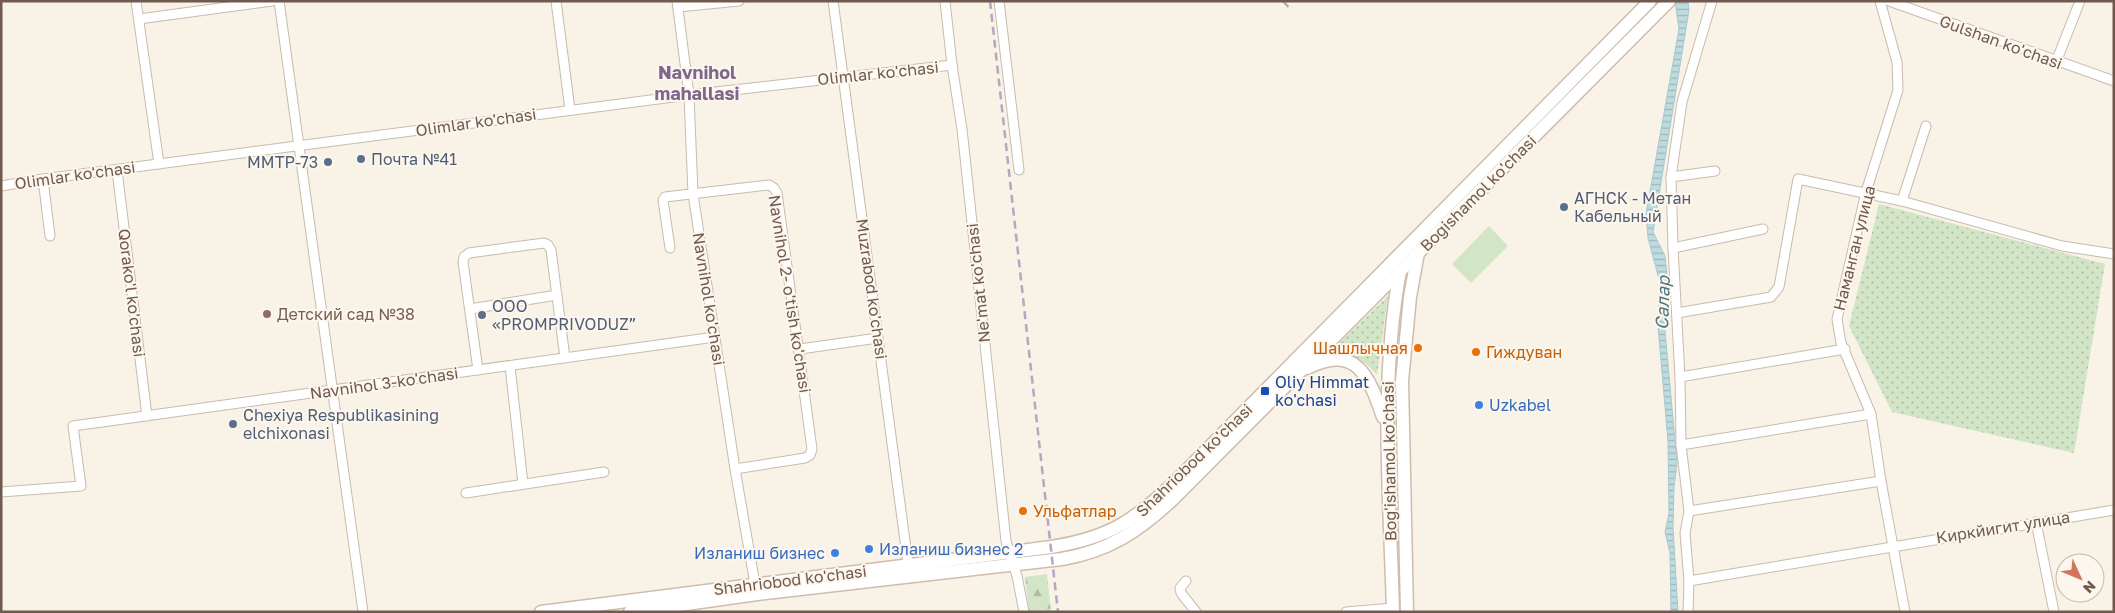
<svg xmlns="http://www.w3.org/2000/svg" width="2115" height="613" font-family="'Golos Text',sans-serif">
<defs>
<pattern id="grass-dots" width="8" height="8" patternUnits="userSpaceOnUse" patternTransform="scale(1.25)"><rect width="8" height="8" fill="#d3e5c7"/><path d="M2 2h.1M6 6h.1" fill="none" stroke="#b0bda4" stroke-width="1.8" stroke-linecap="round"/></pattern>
<pattern id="forest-firs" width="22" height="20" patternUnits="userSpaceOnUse" patternTransform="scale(1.25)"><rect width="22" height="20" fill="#d3e5c7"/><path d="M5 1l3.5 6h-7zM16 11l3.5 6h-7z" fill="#b0bda4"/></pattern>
<pattern id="water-rules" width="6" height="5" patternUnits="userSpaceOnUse" patternTransform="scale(1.25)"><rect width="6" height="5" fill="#bedce0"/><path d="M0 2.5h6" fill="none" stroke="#9fb5b8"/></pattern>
</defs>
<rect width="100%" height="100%" fill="#f9f2e7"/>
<g fill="url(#grass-dots)">
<polygon points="1879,204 2105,264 2074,453 1892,412 1849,326"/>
<path d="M 1388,296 L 1377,375 C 1367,363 1353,352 1337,355 L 1331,351 Z"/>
</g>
<polygon fill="url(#forest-firs)" points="1047,574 1051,612 1029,612 1025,577"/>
<polygon fill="#d3e5c7" points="1489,226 1508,246 1471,283 1452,264"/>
<polygon fill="url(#water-rules)" stroke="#a5cad1" points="1675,1 1688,1 1689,10 1653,232 1665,256 1668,284 1664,320 1677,463 1674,487 1673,527 1678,612 1671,612 1670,553 1665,532 1669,513 1668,441 1658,326 1660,283 1648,238 1646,214 1679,29"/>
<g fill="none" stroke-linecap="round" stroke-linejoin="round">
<g stroke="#cabaae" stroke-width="11">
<g id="minor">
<polyline points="136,1 159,164"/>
<polyline points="279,1 363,612"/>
<polyline points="556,1 570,110"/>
<polyline points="677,1 689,95 693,194 735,469 756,590"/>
<polyline points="833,1 909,571"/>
<polyline points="945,1 952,65 962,129 1006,541 1017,576 1024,612"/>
<polyline points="999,1 1019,170"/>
<polyline points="1880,1 1897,62 1898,90 1866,192 1837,319 1841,343 1871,414 1881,481 1905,612"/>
<polyline points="1889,1 2114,81"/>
<polyline points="678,7 739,1"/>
<polyline points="139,19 272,1"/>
<polyline points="2056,62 2080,1"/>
<polyline points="117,170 147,416"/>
<polyline points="1671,177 1715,171"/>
<polyline points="43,179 50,236"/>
<polyline points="1,186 43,179 689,95 952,65"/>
<polyline points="1902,201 1926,126"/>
<polyline points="670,248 663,200 665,197 769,185 774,188 777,193 812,449 810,455 805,458 735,469"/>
<polyline points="1673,248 1763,229"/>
<polyline points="470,309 557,295"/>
<polyline points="1677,313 1771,297 1779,287 1798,179 1902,201 2062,246 2114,254"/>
<polyline points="800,349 878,338"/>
<polyline points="510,366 523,484"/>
<polyline points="478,370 463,262 464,257 469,253 544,243 548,245 551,250 565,358"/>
<polyline points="1680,377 1845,349"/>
<polyline points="1681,445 1871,414"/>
<polyline points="1,492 81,486 73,426 715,337"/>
<polyline points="466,493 604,472"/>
<polyline points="1689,511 1881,481"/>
<polyline points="2036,522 2054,612"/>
<polyline points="1186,581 1180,588 1181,593 1196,612"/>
<polyline points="1689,581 2114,510"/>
<polyline points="1346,612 1393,608"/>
<polyline points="1688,612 1689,581 1685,533 1689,511 1681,445 1680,377 1673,248 1671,177 1682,102 1712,1"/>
</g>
</g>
<g stroke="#cebcaf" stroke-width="15">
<g id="secondary">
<path d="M 1307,368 C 1357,343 1369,377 1383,417"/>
<path d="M 541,612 L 1051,547 C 1109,538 1134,521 1176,481 L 1650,1"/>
<path d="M 630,612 L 757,594 L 1062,559 C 1109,551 1139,531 1173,499 L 1669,1"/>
<path d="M 1393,612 C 1390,497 1379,385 1400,271"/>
<polyline points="1407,612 1402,381 1410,297 1418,253"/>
</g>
</g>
<use href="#minor" stroke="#fff" stroke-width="9"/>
<use href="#secondary" stroke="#fff" stroke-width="12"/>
<g stroke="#b5a7c2" stroke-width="2.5" stroke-dasharray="8 5" stroke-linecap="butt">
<polyline points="990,1 1058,612"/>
<polyline points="1283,1 1291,10"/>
</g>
</g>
<g fill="#5c6f8a" stroke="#fdf6ed" stroke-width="2">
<circle cx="361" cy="159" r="5"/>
<circle cx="328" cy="162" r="5"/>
<circle cx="1564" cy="207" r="5"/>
<circle cx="482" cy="315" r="5"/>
<circle cx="233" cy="424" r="5"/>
</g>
<circle fill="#8d6e63" stroke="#fdf6ed" stroke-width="2" cx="267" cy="314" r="5"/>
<g fill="#e8710a" stroke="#fdf6ed" stroke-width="2">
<circle cx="1418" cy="348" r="5"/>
<circle cx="1476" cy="352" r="5"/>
<circle cx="1023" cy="511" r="5"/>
</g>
<rect fill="#1a4fb4" stroke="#fdf6ed" stroke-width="2" x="1260" y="386" width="10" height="10" rx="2.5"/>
<g fill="#3f7fe0" stroke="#fdf6ed" stroke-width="2">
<circle cx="1479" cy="405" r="5"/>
<circle cx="869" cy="549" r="5"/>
<circle cx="835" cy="553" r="5"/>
</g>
<g text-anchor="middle" stroke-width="4" stroke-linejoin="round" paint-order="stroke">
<g font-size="16" fill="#705a4f" stroke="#fdf6ed">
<text transform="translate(2001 42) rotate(20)" y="6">Gulshan ko'chasi</text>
<text transform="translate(878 73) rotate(-6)" y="6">Olimlar ko'chasi</text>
<text transform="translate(476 122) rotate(-8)" y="6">Olimlar ko'chasi</text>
<text transform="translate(75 175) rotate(-8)" y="6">Olimlar ko'chasi</text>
<text transform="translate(1478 193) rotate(-45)" y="6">Bogishamol ko'chasi</text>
<text transform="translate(1854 248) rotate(-76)" y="6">Наманган улица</text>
<text transform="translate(978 283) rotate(-96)" y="6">Ne'mat ko'chasi</text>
<text transform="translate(872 289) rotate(82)" y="6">Muzrabod ko'chasi</text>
<text transform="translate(132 293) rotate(83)" y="6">Qorako'l ko'chasi</text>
<text transform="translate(790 294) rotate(81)" y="6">Navnihol 2- o'tish ko'chasi</text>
<text transform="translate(709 299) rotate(81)" y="6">Navnihol ko'chasi</text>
<text transform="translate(384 383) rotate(-8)" y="6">Navnihol 3-ko'chasi</text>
<text transform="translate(1194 460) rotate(-44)" y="6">Shahriobod ko'chasi</text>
<text transform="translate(1389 461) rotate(-91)" y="6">Bog'ishamol ko'chasi</text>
<text transform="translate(2003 527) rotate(-9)" y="6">Киркйигит улица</text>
<text transform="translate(790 580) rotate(-7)" y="6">Shahriobod ko'chasi</text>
</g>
<g font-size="16" fill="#4e5e75" stroke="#fdf6ed" text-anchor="start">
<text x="371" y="165">Почта №41</text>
<text x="318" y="168" text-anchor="end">MMTP-73</text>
<text x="1574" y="204">АГНСК - Метан<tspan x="1574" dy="18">Кабельный</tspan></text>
<text x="492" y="312">ООО<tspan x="492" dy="18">«PROMPRIVODUZ”</tspan></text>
<text x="243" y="421">Chexiya Respublikasining<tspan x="243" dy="18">elchixonasi</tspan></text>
</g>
<g font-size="16" fill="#785e54" stroke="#fdf6ed" text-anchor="start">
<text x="277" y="320">Детский сад №38</text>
</g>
<g font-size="16" fill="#c56008" stroke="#fdf6ed" text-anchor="start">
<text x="1408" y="354" text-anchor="end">Шашлычная</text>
<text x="1486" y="358">Гиждуван</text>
<text x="1033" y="517">Ульфатлар</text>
</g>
<g font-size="16" fill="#164399" stroke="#fdf6ed" text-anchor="start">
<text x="1275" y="388">Oliy Himmat<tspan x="1275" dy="18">ko'chasi</tspan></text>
</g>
<g font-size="16" fill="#366cbe" stroke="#fdf6ed" text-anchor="start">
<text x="1489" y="411">Uzkabel</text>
<text x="879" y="555">Изланиш бизнес 2</text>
<text x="825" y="559" text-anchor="end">Изланиш бизнес</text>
</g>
<g font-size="18" font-weight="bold" fill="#7f668c" stroke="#fdf6ed">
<text x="697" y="79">Navnihol<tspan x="697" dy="21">mahallasi</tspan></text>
</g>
<g font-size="18" font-style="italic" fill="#4b7880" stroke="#fdf6ed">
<text transform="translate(1663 303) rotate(-88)" y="6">Салар</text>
</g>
</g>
<rect width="2115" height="613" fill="none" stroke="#705a4f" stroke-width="5"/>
<g transform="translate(2080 578) rotate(134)"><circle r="24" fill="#fdf6ed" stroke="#c5b8ae"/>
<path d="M0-4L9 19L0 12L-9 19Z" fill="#d4755b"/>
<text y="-8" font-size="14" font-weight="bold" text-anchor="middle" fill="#705a4f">N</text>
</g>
</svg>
